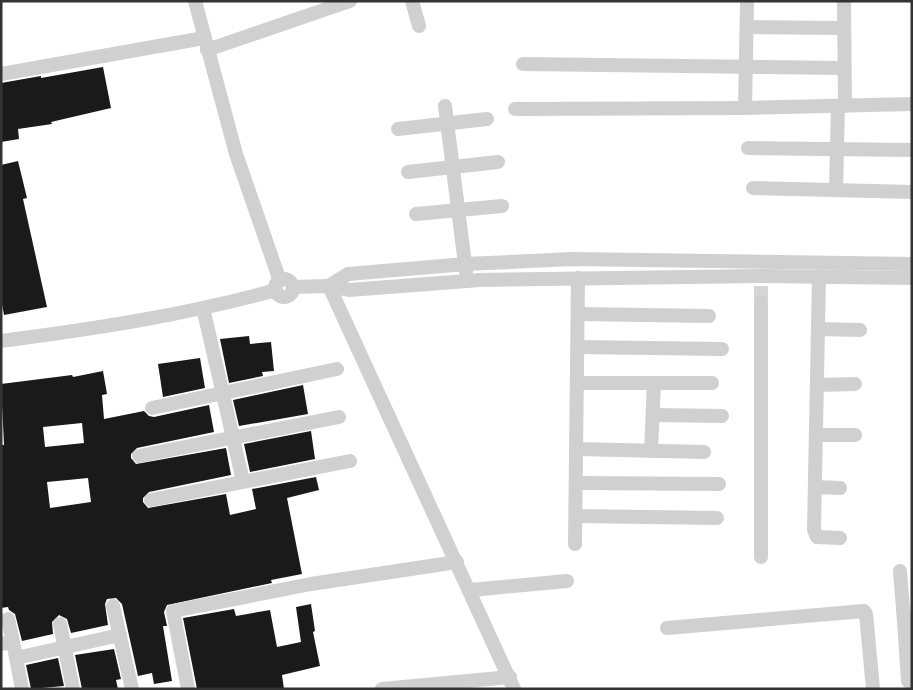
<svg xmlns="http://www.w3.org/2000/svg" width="913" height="690" font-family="Barlow,sans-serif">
<rect width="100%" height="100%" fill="#fff"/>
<g fill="#1a1a1a" fill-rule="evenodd">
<polygon points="103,67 111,108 51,122 52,124 18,129 19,139 1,142 1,83 41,76 41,78"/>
<polygon points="18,161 27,198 23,199 47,307 4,315 1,299 1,165"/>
<polygon points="249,336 250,344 271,342 274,371 262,372 263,376 229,383 220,339"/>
<polygon points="200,358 205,388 163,397 158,364"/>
<path d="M 103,371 L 107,394 L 102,395 L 104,419 L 144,411 L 149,416 L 154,417 L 209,405 L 214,432 L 137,448 L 131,454 L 131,458 L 136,464 L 226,448 L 231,475 L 149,492 L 143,498 L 143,502 L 148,508 L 226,494 L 230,515 L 256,509 L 252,489 L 316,477 L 319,490 L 287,498 L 302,574 L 271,580 L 272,583 L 167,605 L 164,612 L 167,626 L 163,626 L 172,681 L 154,684 L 152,673 L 138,676 L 122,604 L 116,598 L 107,599 L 105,604 L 108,625 L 71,633 L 67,619 L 59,615 L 52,622 L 53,634 L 22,641 L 15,614 L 9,610 L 8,607 L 1,608 L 1,445 L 4,445 L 1,384 L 72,375 L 73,377 ZM 82,423 L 84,443 L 45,447 L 43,427 ZM 88,478 L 91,502 L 50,508 L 47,482 Z"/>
<polygon points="303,385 308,414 239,426 233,400"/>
<polygon points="311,431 315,459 250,472 244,444"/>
<polygon points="311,604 315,631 313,632 320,666 282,675 284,689 197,689 183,618 234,609 236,616 270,610 277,647 301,642 296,607"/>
<polygon points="114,649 121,679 116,680 118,689 82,689 75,655"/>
<polygon points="58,658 64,686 31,689 26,665"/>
</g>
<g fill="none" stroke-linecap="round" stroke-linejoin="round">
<polyline stroke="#d6d6d6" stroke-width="14" stroke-dasharray="14 7" stroke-linecap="butt" points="761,286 761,302"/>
<g stroke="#d0d0d0" stroke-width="14">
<polyline points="195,1 236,154 280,281"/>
<polyline points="412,1 419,26"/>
<polyline points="844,1 845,106"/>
<polyline points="747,27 844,28"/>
<polyline points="207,50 350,1"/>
<polyline points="523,64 844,68"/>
<polyline points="1,74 204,38"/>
<polyline points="445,106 466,272"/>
<polyline points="745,108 747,1"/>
<polyline points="515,109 745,108 912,104"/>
<polyline points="398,129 487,119"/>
<polyline points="748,148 912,150"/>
<polyline points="408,172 498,162"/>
<polyline points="753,188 912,192"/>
<polyline points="836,190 838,106"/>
<polyline points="416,214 502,206"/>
<polyline points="819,276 814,530 817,537 840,538"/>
<circle cx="284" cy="288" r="9"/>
<polyline points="329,286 348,274 466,264 572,259 912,264"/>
<polyline points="329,286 514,689"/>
<polyline points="293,287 329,286 349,290 480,280 760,276 912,278"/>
<polyline points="203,308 243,481"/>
<polyline points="578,314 709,316"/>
<polyline points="818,329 860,330"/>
<path d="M 1,341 C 93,329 186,315 276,290"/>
<polyline points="578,347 722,349"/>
<polyline points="577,383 712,383"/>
<polyline points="817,385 855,384"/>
<polyline points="152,408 337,369"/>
<polyline points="653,415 722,416"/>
<polyline points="816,435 855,435"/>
<polyline points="577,449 704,452"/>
<polyline points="651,451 654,383"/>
<polyline points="139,456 339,417"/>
<polyline points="577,483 719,484"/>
<polyline points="815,487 840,488"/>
<polyline points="151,500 350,461"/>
<polyline points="576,516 717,518"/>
<polyline points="575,544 578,278"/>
<polyline points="761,557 761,302"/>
<polyline points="900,571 904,621"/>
<polyline points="471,590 567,581"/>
<polyline points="113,606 132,689"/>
<polyline points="8,619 13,642"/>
<polyline points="60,624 73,689"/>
<polyline points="667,628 864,611 866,614 873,689"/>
<polyline points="1,644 13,642 22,689"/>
<polyline points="16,658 120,635"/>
<polyline points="908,681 904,621 912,620"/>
<polyline points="188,689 173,611 311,584 457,562"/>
<polyline points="382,689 510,677"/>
</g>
</g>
<rect width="913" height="690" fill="none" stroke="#333333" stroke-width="5"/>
</svg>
